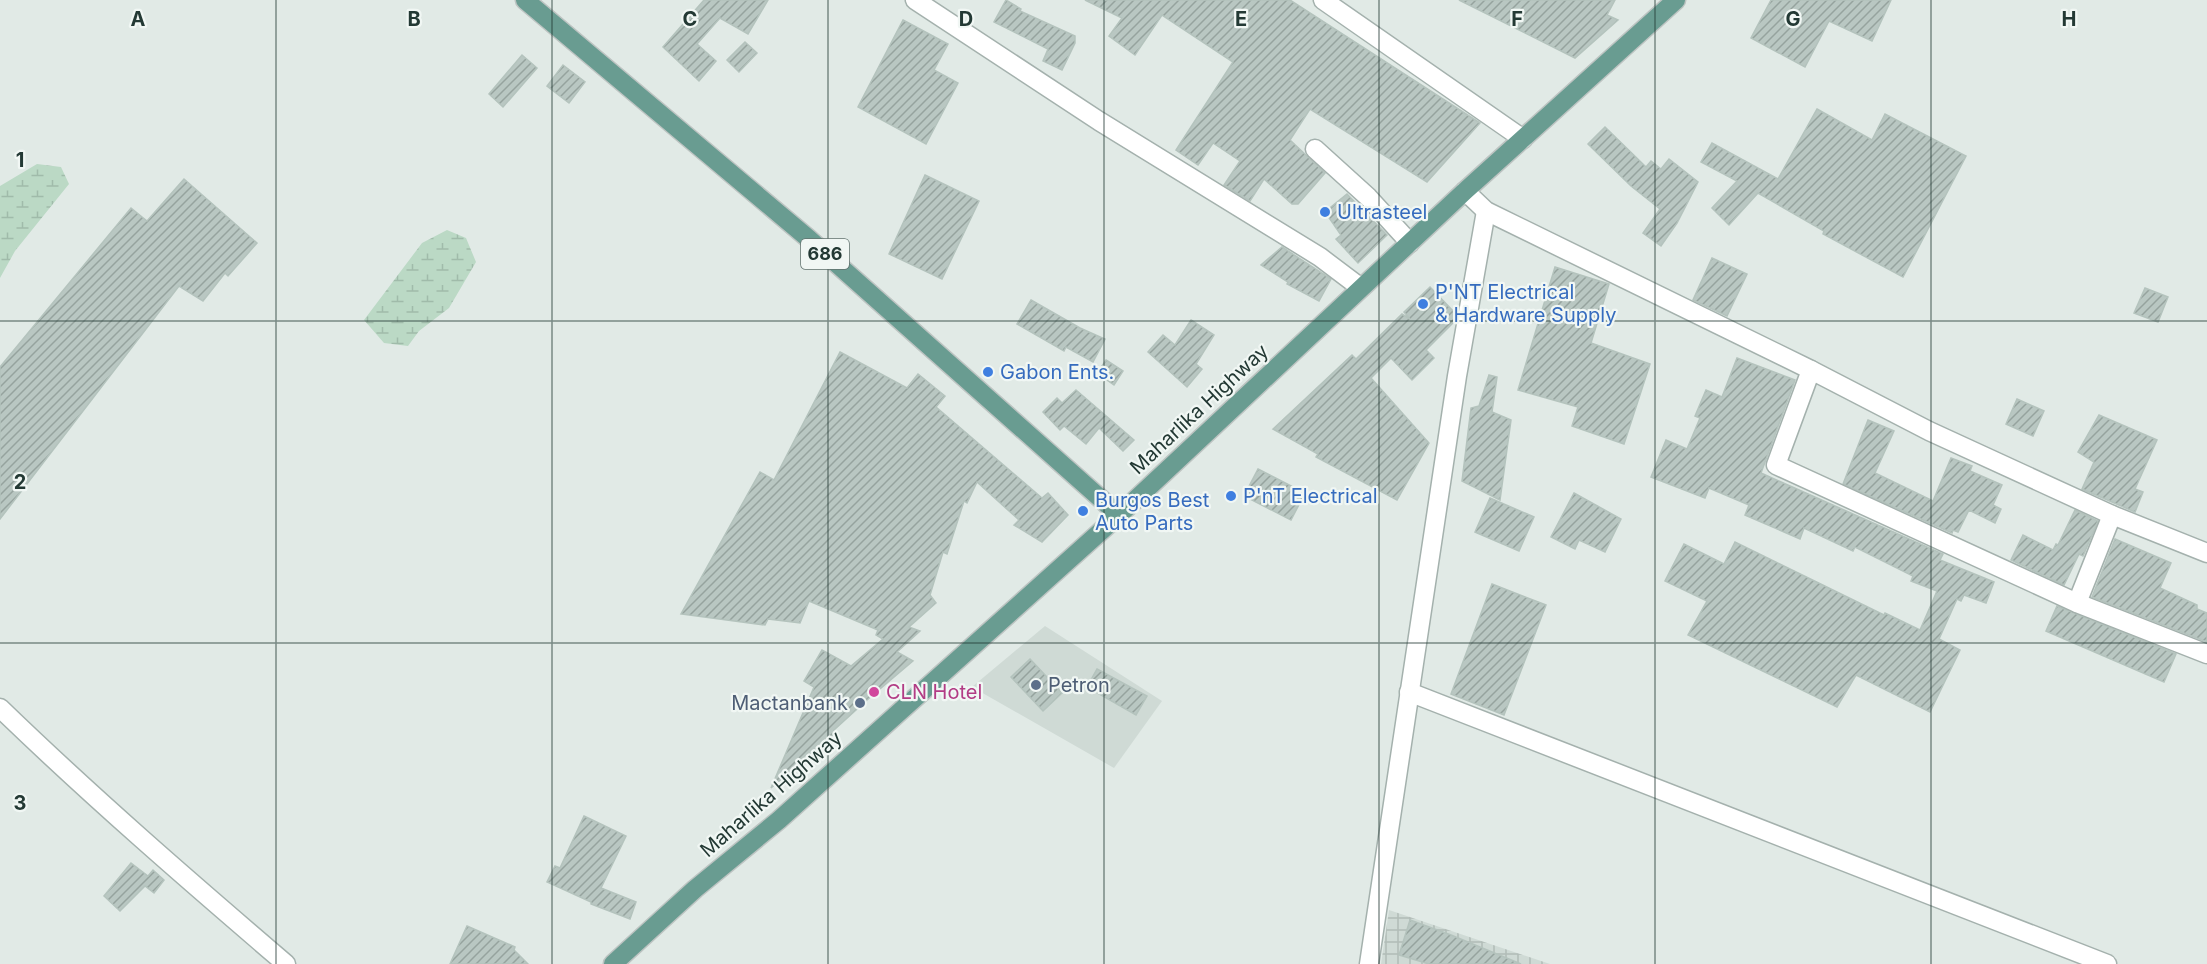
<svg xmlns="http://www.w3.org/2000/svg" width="2207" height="964" font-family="Inter,sans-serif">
<defs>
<pattern id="industrial-grid" width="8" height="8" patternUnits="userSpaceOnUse" patternTransform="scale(1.5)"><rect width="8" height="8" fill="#cfdad5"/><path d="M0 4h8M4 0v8" fill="none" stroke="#b1bcb7"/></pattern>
<pattern id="wetland-marsh" width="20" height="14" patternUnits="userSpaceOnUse" patternTransform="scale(1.5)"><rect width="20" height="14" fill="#bbd9c5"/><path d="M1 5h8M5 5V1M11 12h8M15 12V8" fill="none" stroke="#a0bbaa"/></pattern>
<pattern id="building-hatch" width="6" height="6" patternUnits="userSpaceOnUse" patternTransform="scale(1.5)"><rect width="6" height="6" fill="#b9c7c2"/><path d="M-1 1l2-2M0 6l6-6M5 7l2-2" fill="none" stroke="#96a39e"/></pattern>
</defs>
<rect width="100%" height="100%" fill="#e1eae6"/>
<polygon fill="#cfdad5" points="1045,626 1162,701 1114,768 972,687"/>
<polygon fill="url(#industrial-grid)" points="1389,910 1550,964 1381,964"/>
<g fill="url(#wetland-marsh)">
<polygon points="37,164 61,167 69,184 15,251 0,278 0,186"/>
<polygon points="447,230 466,238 476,262 449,308 419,331 408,346 384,343 364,320 422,243"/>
</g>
<g fill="url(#building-hatch)" stroke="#b4c3bd" stroke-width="1.5">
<polygon points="704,0 768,0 748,34 720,18 697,44 716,61 699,81 663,47"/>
<polygon points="1006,0 1021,9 1020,11 1075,36 1075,43 1062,70 1043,61 1048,49 994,22"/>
<polygon points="1085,0 1290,0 1480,123 1427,182 1310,109 1290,140 1325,173 1298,204 1292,204 1264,179 1250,201 1224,185 1240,161 1213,143 1198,165 1176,150 1233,62 1162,15 1135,55 1109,36 1122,18"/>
<polygon points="1459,0 1615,0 1607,15 1618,20 1575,58"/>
<polygon points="1771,0 1891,0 1872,41 1829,21 1805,67 1751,38"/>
<polygon points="903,20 948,44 934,70 958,83 926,144 858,107"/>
<polygon points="745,42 757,53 739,72 727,60"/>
<polygon points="522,55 537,68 503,107 489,94"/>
<polygon points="563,65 585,82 569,103 547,86"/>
<polygon points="1817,109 1872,140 1885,114 1966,156 1903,277 1823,234 1824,231 1758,193 1729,225 1712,208 1737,181 1701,162 1712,143 1778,179"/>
<polygon points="1605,127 1646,167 1651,161 1661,169 1669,159 1698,182 1677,223 1661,246 1643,233 1660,209 1631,186 1588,144"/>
<polygon points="925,175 979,201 942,279 889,254"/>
<polygon points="184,179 257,243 228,276 225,273 203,301 179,286 0,519 0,367 131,208 147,221"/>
<polygon points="1347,194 1387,235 1358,263 1336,239 1341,235 1325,212"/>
<polygon points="1282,247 1331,279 1319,301 1287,284 1288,282 1261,265"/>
<polygon points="1712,258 1747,274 1727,316 1693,300"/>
<polygon points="1555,267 1609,284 1591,343 1650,364 1624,444 1572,426 1578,407 1518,390"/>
<polygon points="1430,287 1456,314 1455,321 1426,350 1434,358 1412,380 1391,358 1371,378 1429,443 1397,500 1316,457 1318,454 1273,429 1352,355 1356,359 1402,314 1410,319 1404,312"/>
<polygon points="2145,288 2168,297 2158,322 2134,313"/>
<polygon points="1031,300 1080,328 1105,339 1093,362 1066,347 1064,351 1017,324"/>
<polygon points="1191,320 1214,335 1196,364 1202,369 1187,387 1148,352 1163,335 1175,345"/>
<polygon points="840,352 907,388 918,374 945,396 936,407 1042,498 1048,493 1068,515 1042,542 1014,525 1019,520 977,482 967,503 964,501 947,554 943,552 930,595 936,603 909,627 920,631 897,652 913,661 867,700 834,730 836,732 771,788 814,687 804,681 822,650 851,666 883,639 876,635 878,630 809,601 800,623 768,619 765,625 681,614 760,472 774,480"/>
<polygon points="1737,358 1795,380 1761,473 1943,554 1940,560 1994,582 1986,603 1964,595 1961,601 1957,599 1939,639 1960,650 1930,712 1856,675 1837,707 1688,635 1707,601 1665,581 1684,544 1724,564 1735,542 1884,615 1885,613 1920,630 1937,591 1911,581 1913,576 1855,547 1853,551 1804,528 1800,539 1745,515 1749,505 1709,488 1705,498 1651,477 1666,440 1687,449 1700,418 1695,416 1706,390 1722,397"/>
<polygon points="1106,360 1123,371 1114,385 1100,375 1100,369"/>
<polygon points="1489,375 1497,377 1492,412 1511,420 1500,500 1462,481 1471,408 1479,406"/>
<polygon points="1076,390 1134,440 1123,451 1099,428 1086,444 1064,426 1060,430 1043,412 1057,398 1062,403"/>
<polygon points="2017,399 2044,411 2033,436 2006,424"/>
<polygon points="2099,415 2157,440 2135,489 2143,492 2135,512 2082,489 2094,462 2078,452"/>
<polygon points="1868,420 1894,431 1875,473 1933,501 1951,458 1972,466 1970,471 2002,485 1993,505 2001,509 1995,523 1969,510 1958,532 1953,530 1952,533 1843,484"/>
<polygon points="1258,469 1305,493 1291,520 1244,496"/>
<polygon points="1574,493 1621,519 1605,552 1579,540 1575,549 1551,537"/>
<polygon points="1490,498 1534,517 1519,551 1475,532"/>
<polygon points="2075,510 2098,521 2083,556 2079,554 2064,585 2011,560 2023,535 2053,550 2056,544 2058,545"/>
<polygon points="2115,539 2171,563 2160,588 2197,605 2197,609 2207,613 2207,642 2092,597"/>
<polygon points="1492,584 1546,605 1504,715 1451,694"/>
<polygon points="2057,606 2176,654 2164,682 2046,631"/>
<polygon points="1030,659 1062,693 1043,711 1011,677"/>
<polygon points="1097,669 1147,696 1136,715 1087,687"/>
<polygon points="584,816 626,836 601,888 636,902 630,919 591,904 591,902 547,882 555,866 560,868"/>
<polygon points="131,863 148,876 153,870 164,880 154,893 145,886 120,911 104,896"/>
<polygon points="1410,920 1451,935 1521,964 1429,964 1399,955"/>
<polygon points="467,926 515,947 514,950 528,964 450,964"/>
</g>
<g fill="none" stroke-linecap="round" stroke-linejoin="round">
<g stroke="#a4b1ad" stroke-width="21">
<g id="minor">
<polyline points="915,0 1099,121 1320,257 1361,288"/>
<polyline points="1323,0 1523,139"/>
<polyline points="1315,149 1368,197 1410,243"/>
<polyline points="1465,191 1486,211 1811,370 1929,431 2112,515 2207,553"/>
<polyline points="1811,370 1776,465 2077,603 2207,654"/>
<polyline points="2077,603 2112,515"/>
<polyline points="1409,692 2107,964"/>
<path d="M 0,708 C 92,797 189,881 286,964"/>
<polyline points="1369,964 1457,376 1486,211"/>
</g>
</g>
<g stroke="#bdc4c2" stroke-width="21">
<g id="major">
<polyline points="525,0 809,239 1119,515"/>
<polyline points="613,964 695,889 779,820 1119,515 1465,191 1676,0"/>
</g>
</g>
<use href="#minor" stroke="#fff" stroke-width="18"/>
<use href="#major" stroke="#699c91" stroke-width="18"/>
</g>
<path fill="none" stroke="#233934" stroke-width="1.5" stroke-opacity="0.55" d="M 276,0 L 276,964M 552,0 L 552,964M 828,0 L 828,964M 1104,0 L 1104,964M 1379,0 L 1379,964M 1655,0 L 1655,964M 1931,0 L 1931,964M 0,321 L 2207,321M 0,643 L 2207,643"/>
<g fill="#3f7fe0" stroke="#f1f7f4" stroke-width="2">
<circle cx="1325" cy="212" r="6"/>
<circle cx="1423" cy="304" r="6"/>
<circle cx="988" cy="372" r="6"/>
<circle cx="1231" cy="496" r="6"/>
<circle cx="1083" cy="511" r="6"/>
</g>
<g fill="#5c6f8a" stroke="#f1f7f4" stroke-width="2">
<circle cx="1036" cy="685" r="6"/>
<circle cx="860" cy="703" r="6"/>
</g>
<circle fill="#d1479c" stroke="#f1f7f4" stroke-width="2" cx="874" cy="692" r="6"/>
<g text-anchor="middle" stroke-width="4.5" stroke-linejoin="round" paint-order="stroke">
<rect fill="#f1f7f4" stroke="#61726e" stroke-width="1.5" x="801" y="239" width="48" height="30" rx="4.5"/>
<g font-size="18" font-weight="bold" fill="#233934">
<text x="825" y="260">686</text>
</g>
<g font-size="20" fill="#366cbe" stroke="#f1f7f4" text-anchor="start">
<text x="1337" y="219">Ultrasteel</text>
<text x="1435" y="299">P'NT Electrical<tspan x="1435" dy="23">&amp; Hardware Supply</tspan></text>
<text x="1000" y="379">Gabon Ents.</text>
<text x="1243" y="503">P'nT Electrical</text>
<text x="1095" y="507">Burgos Best<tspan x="1095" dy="23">Auto Parts</tspan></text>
</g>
<g font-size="20" fill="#233934" stroke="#f1f7f4">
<text transform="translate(1199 409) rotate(-43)" y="7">Maharlika Highway</text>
<text transform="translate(771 794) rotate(-41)" y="7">Maharlika Highway</text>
</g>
<g font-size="20" fill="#4e5e75" stroke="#f1f7f4" text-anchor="start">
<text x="1048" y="692">Petron</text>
<text x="848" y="710" text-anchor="end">Mactanbank</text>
</g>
<g font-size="20" fill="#b23c85" stroke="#f1f7f4" text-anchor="start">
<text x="886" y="699">CLN Hotel</text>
</g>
</g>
<g font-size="20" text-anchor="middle" font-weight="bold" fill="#233934" stroke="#f1f7f4" stroke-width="4.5" stroke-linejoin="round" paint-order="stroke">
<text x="138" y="26">A</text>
<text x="414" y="26">B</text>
<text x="690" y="26">C</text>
<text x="966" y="26">D</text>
<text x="1241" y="26">E</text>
<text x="1517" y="26">F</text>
<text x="1793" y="26">G</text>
<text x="2069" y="26">H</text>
<text x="20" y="167">1</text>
<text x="20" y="489">2</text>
<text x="20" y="810">3</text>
</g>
</svg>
